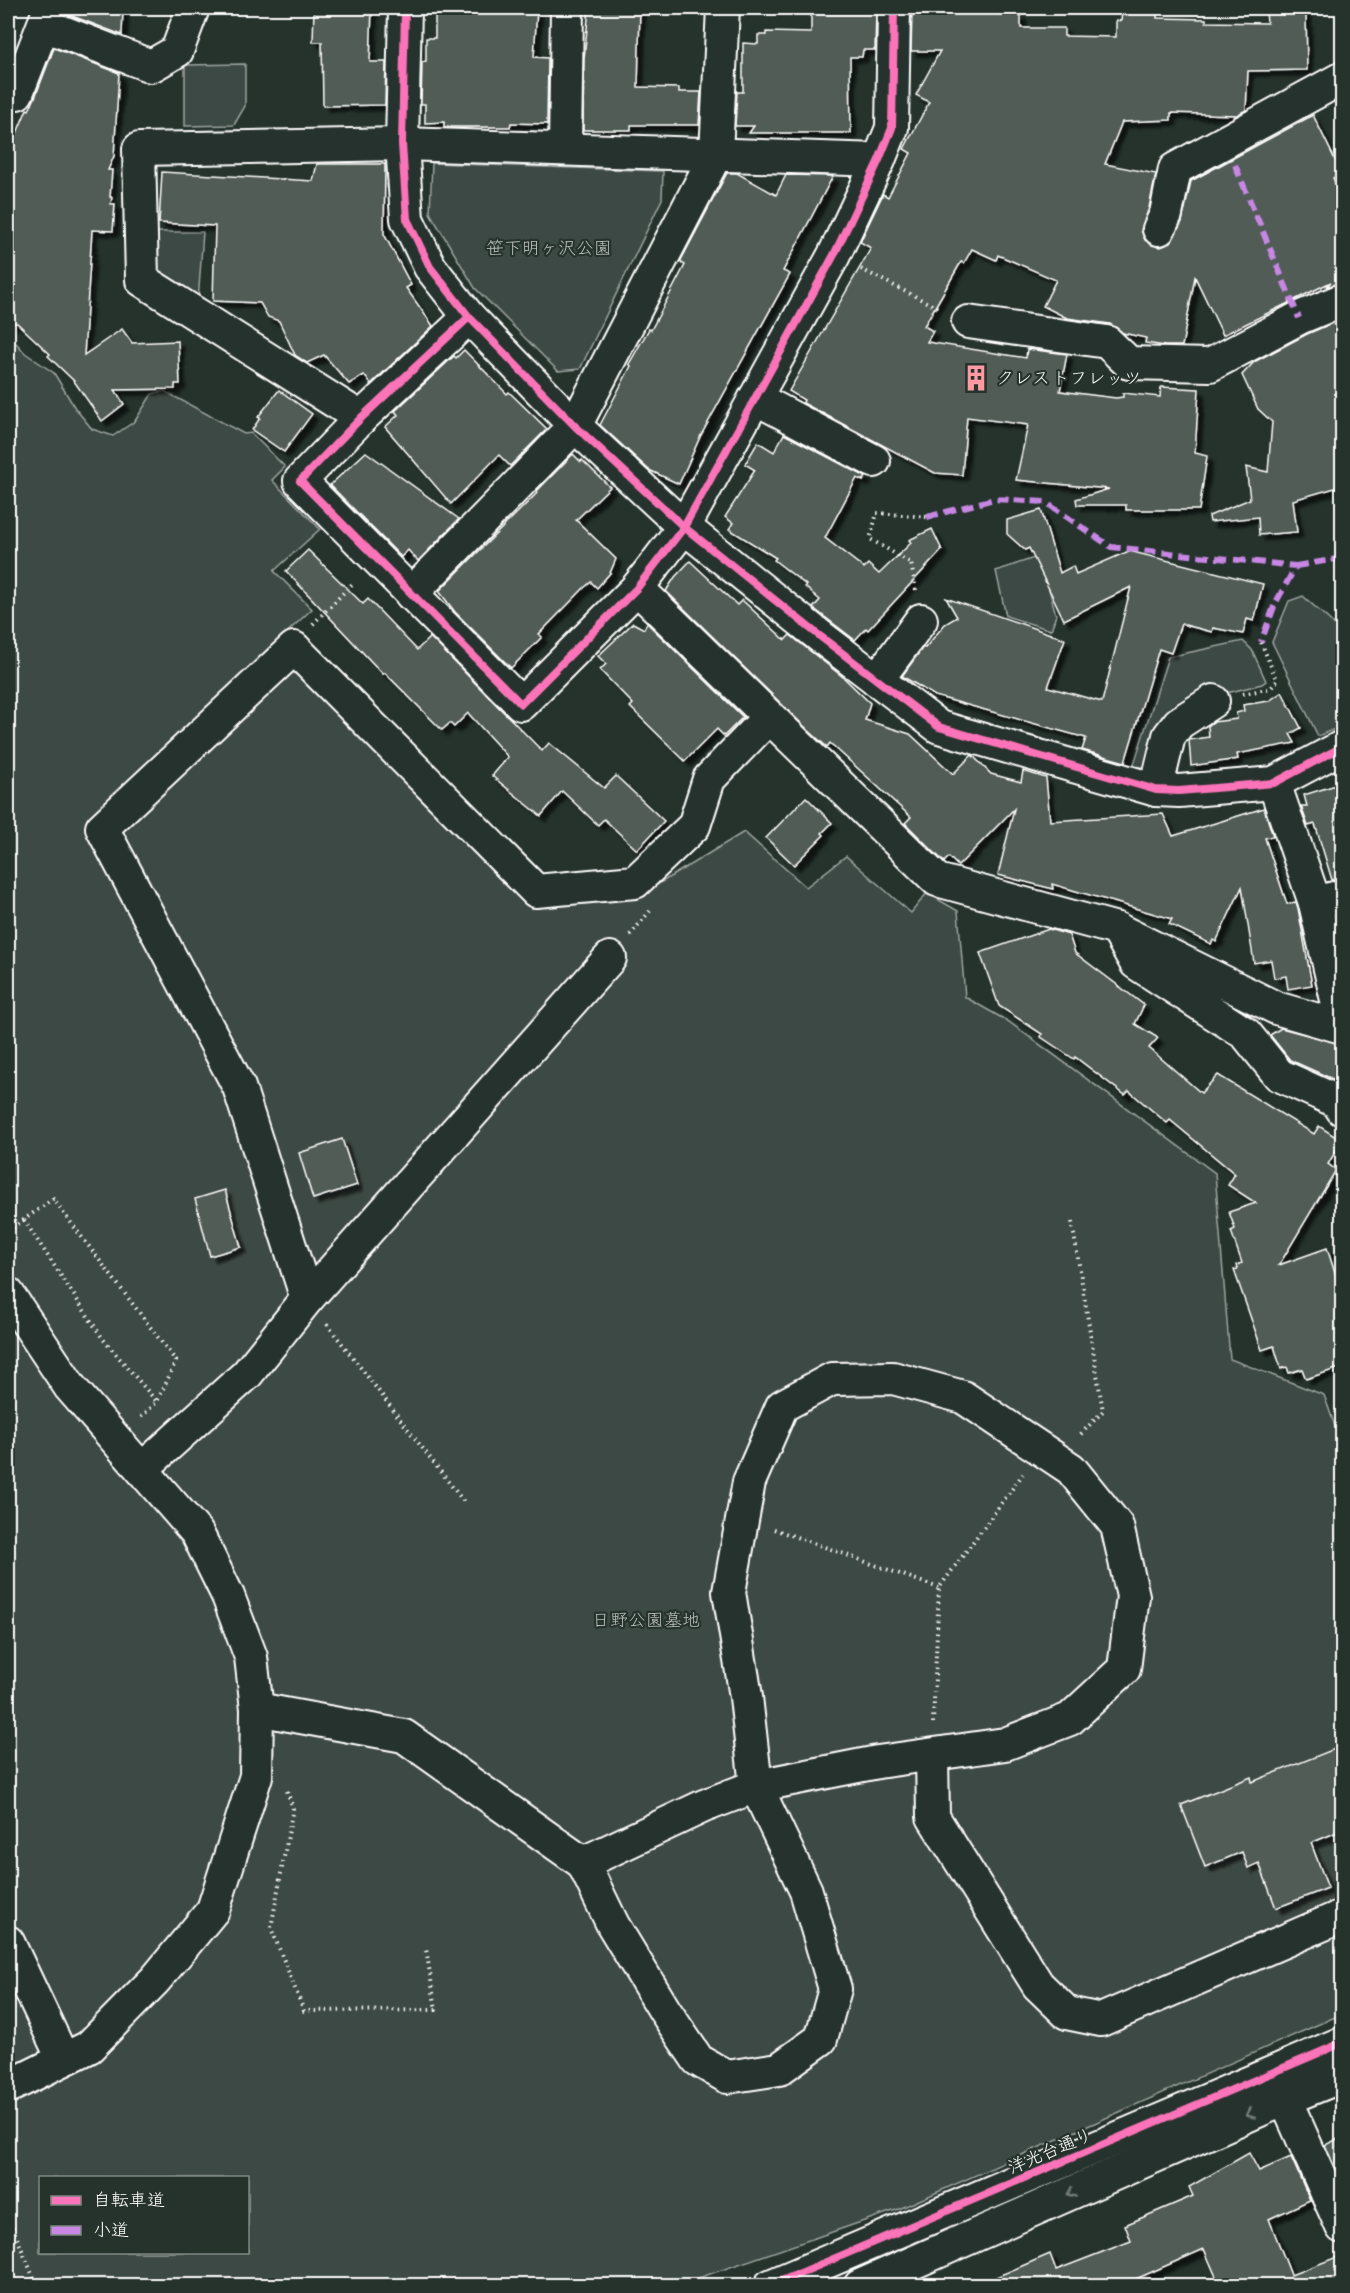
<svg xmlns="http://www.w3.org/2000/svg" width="1350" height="2293" font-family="Pangolin,'Klee One',sans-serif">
<defs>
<filter id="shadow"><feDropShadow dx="5.5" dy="5.5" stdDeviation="1.5" flood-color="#0009"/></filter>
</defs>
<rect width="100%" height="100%" fill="#26332d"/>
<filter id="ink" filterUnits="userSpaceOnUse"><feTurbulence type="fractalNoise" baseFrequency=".0167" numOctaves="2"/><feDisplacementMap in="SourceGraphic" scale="12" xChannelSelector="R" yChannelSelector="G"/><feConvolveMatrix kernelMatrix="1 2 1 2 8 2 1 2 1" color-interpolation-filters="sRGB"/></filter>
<g filter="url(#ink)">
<g fill="#3e4944" stroke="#9ea4a2" stroke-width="1.5" fill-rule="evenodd">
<polygon points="245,64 245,106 234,125 185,126 185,65"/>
<polygon points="432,163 663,171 662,199 580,369 558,371 475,288 430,213"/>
<polygon points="151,232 203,232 198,302 152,276"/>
<path d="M 8,334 L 25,353 L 54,373 L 75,408 L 92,429 L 113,436 L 135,421 L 152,394 L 164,391 L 244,434 L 251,433 L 285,467 L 272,480 L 320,529 L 274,571 L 312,609 L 279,640 L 530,905 L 647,891 L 744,832 L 806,887 L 846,856 L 911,913 L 927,893 L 958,911 L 965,997 L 1009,1022 L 1215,1173 L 1230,1359 L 1324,1395 L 1342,1446 L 1342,2014 L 899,2209 L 678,2285 L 8,2285 ZM 40,2178 L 248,2178 L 248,2252 L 40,2252 Z"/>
<polygon points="1040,556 1056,615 1051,630 1006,616 996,571"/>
<polygon points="1303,596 1337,627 1342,639 1342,726 1318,736 1272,642 1289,601"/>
<polygon points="1243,641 1252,650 1266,681 1262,684 1192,702 1153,763 1143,767 1133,767 1168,657"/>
</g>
<g fill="#515c57" stroke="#fff" stroke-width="1.5" filter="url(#shadow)">
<polygon points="68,8 123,8 122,35 67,14"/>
<polygon points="314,8 372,8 370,62 386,62 385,105 323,106 322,42 313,42"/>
<polygon points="435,8 537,8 534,57 548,58 547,124 511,123 510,127 444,127 444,122 425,123 425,104 421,104 422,62 426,61 426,38 435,38"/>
<polygon points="589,8 640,8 638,87 679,88 679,92 701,92 699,125 631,125 631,130 583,130 584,59"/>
<polygon points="811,8 867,8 869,12 876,12 875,50 863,50 862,57 850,57 851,133 749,133 754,126 735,126 737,92 743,92 743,43 758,44 758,35 766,35 766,32 811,33"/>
<polygon points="1128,8 1157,8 1157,18 1206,19 1206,22 1267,23 1266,12 1306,12 1307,70 1248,71 1246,110 1237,115 1171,113 1171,120 1122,122 1105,164 1156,174 1149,208 1141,230 1145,240 1152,245 1161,247 1170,243 1182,222 1191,181 1313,115 1342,174 1333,178 1342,199 1342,282 1326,287 1331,282 1223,335 1195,277 1182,346 1165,346 1145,343 1146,338 1123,333 1110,324 1067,318 1043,306 1056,280 998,255 996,260 972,249 964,263 961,262 924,326 933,331 927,342 1026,358 1027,349 1067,354 1060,391 1116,398 1123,397 1123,393 1160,397 1161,387 1199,389 1195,453 1207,456 1199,510 1126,510 1126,505 1077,505 1076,499 1109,489 1016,480 1028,425 967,417 962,475 935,473 803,403 804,400 789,391 871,248 860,242 883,194 888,197 911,153 904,149 929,102 916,95 940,51 911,51 912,12 1021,15 1021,28 1064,28 1064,36 1116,37 1116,20 1121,21 1122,12 1128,12"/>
<polygon points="54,48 119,73 114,156 108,170 112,170 110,197 112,197 111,204 115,204 113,231 92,230 84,355 122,329 132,343 178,341 180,384 175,384 175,389 115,390 124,404 102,421 74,381 48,356 50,354 17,323 8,323 8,136 14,140 27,109 29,110 34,100"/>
<polygon points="317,164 385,164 384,234 411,285 406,288 433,326 371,384 364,375 349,384 324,355 307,363 295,355 279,321 268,317 260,303 213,301 215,226 159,223 162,172 313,181"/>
<polygon points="727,173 737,173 776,195 786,175 833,176 783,271 790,274 700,437 679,484 649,470 600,425 631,366 629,364 649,329 651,330 685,265 680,262"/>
<polygon points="1342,319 1342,486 1293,500 1297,532 1259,535 1258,517 1210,522 1209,516 1250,499 1246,467 1268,472 1272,422 1258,409 1242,375 1254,362 1307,334"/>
<polygon points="464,350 507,394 509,392 547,429 510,466 499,455 451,504 385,427 398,415 395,411 454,356 456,358"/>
<polygon points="279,390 312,414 284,452 252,430 260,418 258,417"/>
<polygon points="784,434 866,477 863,481 857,478 825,538 864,568 868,564 879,574 911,543 909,540 932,529 942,550 868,630 866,628 855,640 813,608 820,600 805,587 806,585 774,560 776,558 729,529 733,523 725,517 755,470 745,464 758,442 774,452"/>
<polygon points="366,452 459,519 418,561 408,550 401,557 330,485"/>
<polygon points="573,454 581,462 582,460 610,487 576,520 616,559 610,573 597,588 591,582 584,588 539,634 542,637 511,668 455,612 439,591 537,493 536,492"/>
<polygon points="1041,510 1060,573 1073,566 1076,574 1129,551 1263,584 1254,621 1247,619 1243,634 1213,628 1212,632 1181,624 1171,653 1159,649 1125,762 1082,750 1086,738 935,696 902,676 923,647 925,648 945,624 957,617 946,598 1065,639 1048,687 1102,702 1131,587 1064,620 1029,548 1025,550 1007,534 1007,520"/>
<polygon points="308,550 363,604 368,599 417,650 430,637 542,751 549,743 604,788 616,776 664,821 637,850 604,819 598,825 562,791 541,816 492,776 508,757 468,713 454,727 450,723 442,730 385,673 383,674 286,571"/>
<polygon points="690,561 737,605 742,600 785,640 790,635 843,677 870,703 865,720 910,734 953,774 972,755 991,774 1021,782 1023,771 1046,778 1050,821 1163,814 1173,836 1264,808 1273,836 1265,838 1287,904 1296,902 1298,908 1312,985 1288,989 1286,976 1274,978 1271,960 1254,963 1242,887 1216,942 1213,940 1211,944 1169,924 1172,919 1052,884 1053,889 998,875 1014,809 958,866 949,857 944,862 905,823 911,817 830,743 827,747 808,730 666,591 675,577"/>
<polygon points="633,623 644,629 647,623 743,717 724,736 717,729 685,761 630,707 633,704 600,670 606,664 598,656"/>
<polygon points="1282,692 1301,728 1290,734 1295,743 1237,754 1238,759 1191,766 1189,740 1209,737 1208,726 1213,722 1237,719 1236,713 1244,711 1243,705 1269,701"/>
<polygon points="1339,784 1342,800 1342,879 1332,880 1315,824 1308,826 1301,806 1307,806 1304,795"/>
<polygon points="806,797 832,823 822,833 824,835 794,865 766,838"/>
<polygon points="1049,929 1069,935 1075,953 1144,1005 1135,1024 1158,1038 1149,1048 1201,1093 1218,1075 1314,1134 1319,1126 1342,1141 1328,1164 1336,1170 1279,1265 1327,1248 1342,1295 1342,1367 1306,1379 1302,1369 1289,1373 1287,1367 1281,1369 1274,1346 1262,1350 1234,1270 1238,1269 1237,1265 1242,1263 1231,1231 1235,1229 1229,1212 1256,1203 1228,1185 1235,1174 1170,1120 1167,1123 1129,1091 1125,1095 1075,1057 1074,1059 1041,1037 1042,1034 999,1006 980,953"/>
<polygon points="1281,1028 1342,1044 1342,1064 1337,1081 1290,1060 1270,1035"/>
<polygon points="342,1139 357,1185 313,1199 299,1153"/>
<polygon points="225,1190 241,1247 210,1256 195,1199"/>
<polygon points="1342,1746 1342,1830 1311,1843 1328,1888 1276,1908 1259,1863 1248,1868 1242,1852 1205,1867 1181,1805 1251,1777 1252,1782"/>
<polygon points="1342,2137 1342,2184 1325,2145"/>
<polygon points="1249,2153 1259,2171 1291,2157 1310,2200 1269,2219 1291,2275 1342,2255 1342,2286 1220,2286 1204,2249 1120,2286 975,2286 1050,2254 1056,2270 1131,2241 1125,2225 1193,2196 1189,2187"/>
</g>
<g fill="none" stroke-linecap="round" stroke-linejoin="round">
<g stroke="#fff" stroke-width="36">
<g id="minor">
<polyline points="405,8 402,144 407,219 430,267 469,317 575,426 684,527 821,637 939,727 1156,790 1179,791 1274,783 1342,747"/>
<polyline points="44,25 151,66 177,51 193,8"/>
<polyline points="8,89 17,93 50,8"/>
<polyline points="565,148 567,8"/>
<polyline points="1159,229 1166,214 1175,169 1342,78"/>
<polyline points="469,317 361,418 300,481 521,704 637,588 684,527 834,255 879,160 892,128 894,8"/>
<polyline points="968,322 1107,342 1129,363 1210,365 1299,318 1342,300"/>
<polyline points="755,398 874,461"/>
<polyline points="361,418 142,280 139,149 402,144 879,160"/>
<polyline points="637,588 937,880 1117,929"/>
<polyline points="411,594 575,426 716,154 723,8"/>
<polyline points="877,680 921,620"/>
<polyline points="1274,783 1315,903 1342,1022"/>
<polyline points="1156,790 1169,736 1179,723 1213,701"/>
<polyline points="1315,903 1342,896"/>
<polyline points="1342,1027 1276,1008 1117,929 1136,963 1246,1034 1279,1075 1338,1102 1342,1109"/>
<polyline points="8,1294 70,1387 197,1533 228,1596 251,1657 257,1709 256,1776 213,1910 155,1980 89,2047 8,2087"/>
<polyline points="307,1299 239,1087 102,828 294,648 536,891 635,882 694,826 709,779 768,718"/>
<polyline points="142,1469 247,1374 307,1299 610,958"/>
<polyline points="257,1709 404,1736 583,1863 704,1806 756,1786 878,1762 1005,1744 1070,1719 1124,1669 1133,1596 1117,1526 1071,1469 963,1397 893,1378 832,1379 782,1406 749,1482 729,1592 746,1697 756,1786 806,1891 835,1989 821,2039 779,2069 727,2077 698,2060 665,2011 613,1925 583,1863"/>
<polyline points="932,1755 933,1817 1038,1985 1067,2013 1101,2020 1342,1916"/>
<polyline points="8,1942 63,2059"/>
<polyline points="1285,2099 1342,2227"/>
<polyline points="770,2286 1342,2043"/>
<polyline points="860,2286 1285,2099 1342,2076"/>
</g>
</g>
<g stroke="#fff" stroke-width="4" stroke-dasharray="1.5 4.5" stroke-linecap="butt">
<polyline points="861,269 940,309"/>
<polyline points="916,590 911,563 870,539 877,513 927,517"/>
<polyline points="313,624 354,582"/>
<polyline points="1243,694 1271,688 1277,681 1261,642"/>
<polyline points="630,935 650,911"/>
<polyline points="24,1220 103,1339 157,1402"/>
<polyline points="1072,1222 1103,1411 1079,1436"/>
<polyline points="8,1231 53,1199 176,1361 157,1402 139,1419"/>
<polyline points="327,1324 464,1502"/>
<polyline points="774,1529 939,1588"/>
<polyline points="933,1723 939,1588 1023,1474"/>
<polyline points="287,1791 293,1808 271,1928 304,2011 436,2010 426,1949"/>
<polyline points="8,2216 37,2286"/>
</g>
<use href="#minor" stroke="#26332d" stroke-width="32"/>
<g stroke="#c787e3" stroke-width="6" stroke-dasharray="12 6" stroke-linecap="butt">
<polyline points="1235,165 1299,318"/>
<polyline points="927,517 994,499 1045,502 1111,547 1296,566 1275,604 1261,642"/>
<polyline points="1296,566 1342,558"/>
</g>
<g stroke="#26332d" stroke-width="11">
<g id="cycleway">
<polyline points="405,8 402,144 407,219 430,267 469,317 575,426 684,527 821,637 939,727 1156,790 1179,791 1274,783 1342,747"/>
<polyline points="469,317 361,418 300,481 521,704 637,588 684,527 834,255 879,160 892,128 894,8"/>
<polyline points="770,2286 1342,2043"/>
</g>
</g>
<use href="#cycleway" stroke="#fb73b8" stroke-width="8"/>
</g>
<defs><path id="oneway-chevron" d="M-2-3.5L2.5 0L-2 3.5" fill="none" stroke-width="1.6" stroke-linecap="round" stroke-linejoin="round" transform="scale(1.5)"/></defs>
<g stroke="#727a76">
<use href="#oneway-chevron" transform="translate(1250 2114) rotate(156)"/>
<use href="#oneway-chevron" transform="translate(1071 2193) rotate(156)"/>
</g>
</g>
<defs>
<g id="building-bare" transform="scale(2.07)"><path d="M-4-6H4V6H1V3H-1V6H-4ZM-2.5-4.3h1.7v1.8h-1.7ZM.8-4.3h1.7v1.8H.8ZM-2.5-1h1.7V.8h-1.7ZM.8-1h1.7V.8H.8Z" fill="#ff9aa2" stroke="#26332d" stroke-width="2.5" paint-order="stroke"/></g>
</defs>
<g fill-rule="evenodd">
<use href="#building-bare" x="976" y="378"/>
</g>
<g text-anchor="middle" stroke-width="4.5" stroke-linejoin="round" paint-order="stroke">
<g font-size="18" fill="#bbbfbe" stroke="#26332d">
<text x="549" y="254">笹下明ヶ沢公園</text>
<text x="646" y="1626">日野公園墓地</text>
</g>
<g font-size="18" fill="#fff" stroke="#26332d" text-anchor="start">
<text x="996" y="384">クレストフレッツ</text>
</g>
<g font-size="18" fill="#fff" stroke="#26332d">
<text transform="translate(1050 2151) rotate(-23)" y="6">洋光台通り</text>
</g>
</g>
<rect width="1350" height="2293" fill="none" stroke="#26332d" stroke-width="30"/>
<rect x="15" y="15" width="1320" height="2263" fill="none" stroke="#fff" stroke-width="2" filter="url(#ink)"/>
<rect x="39" y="2176" width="210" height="78" fill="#26332d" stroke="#7d8581" stroke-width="1.5"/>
<rect x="51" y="2196" width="30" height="9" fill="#fb73b8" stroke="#7d8581" stroke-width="1.5"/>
<text x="93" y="2206" font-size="18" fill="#ffffff">自転車道</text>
<rect x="51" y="2226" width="30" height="9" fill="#c787e3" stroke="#7d8581" stroke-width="1.5"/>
<text x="93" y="2236" font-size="18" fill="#ffffff">小道</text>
</svg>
